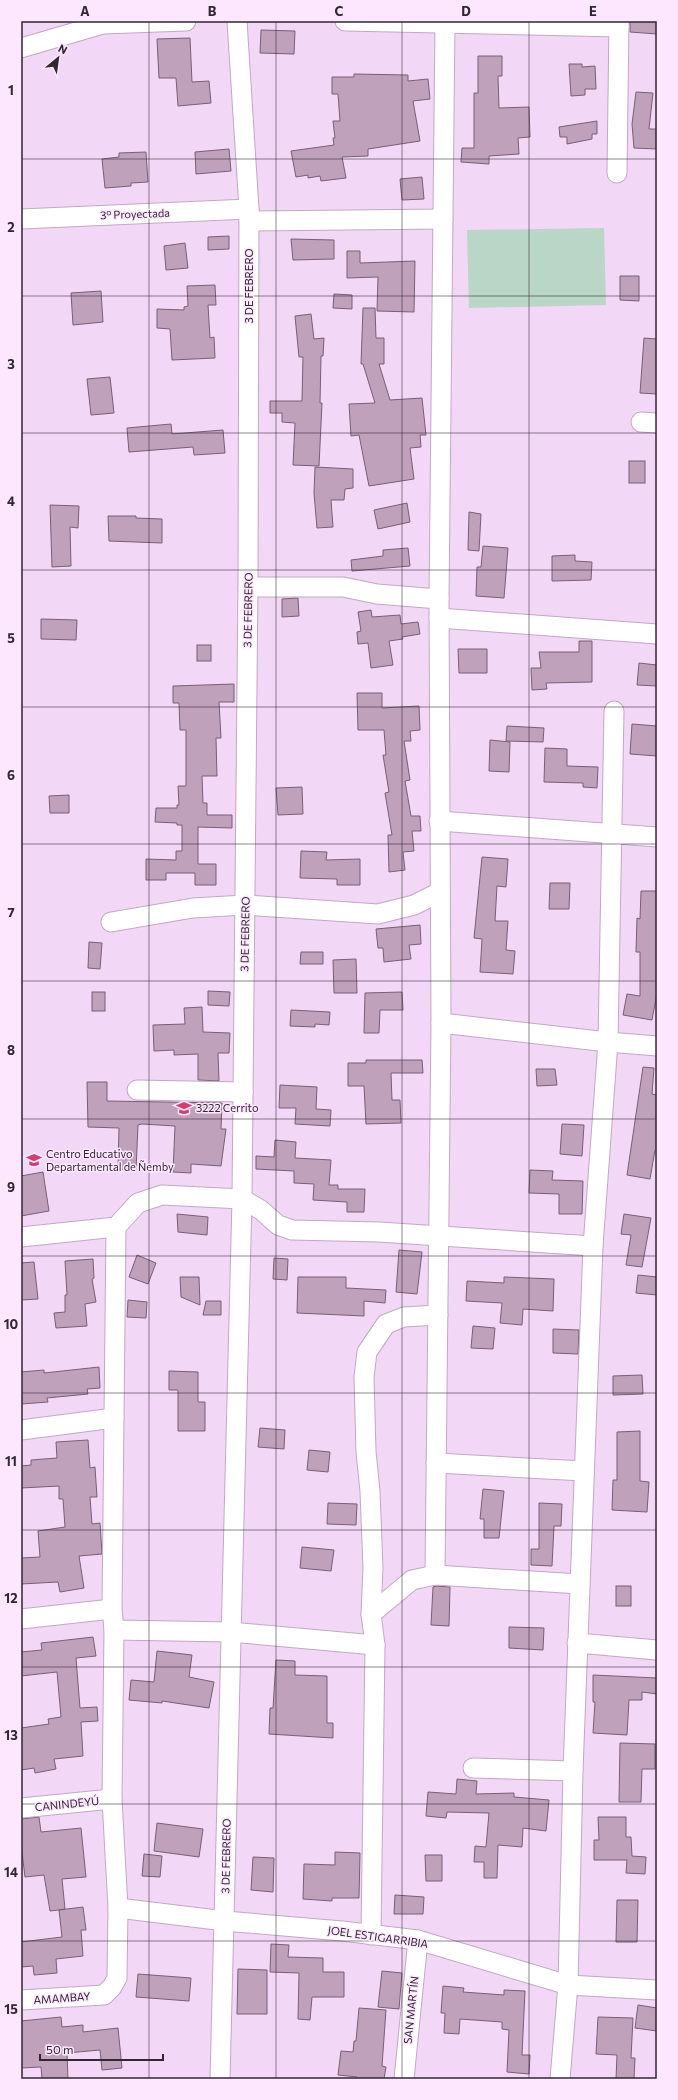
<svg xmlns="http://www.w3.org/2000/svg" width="678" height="2100" font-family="Commissioner,sans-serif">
<rect width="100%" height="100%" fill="#f3d7f6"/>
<polygon fill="#b9d6c6" points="604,228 606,305 469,308 467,230"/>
<g fill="#bfa1bb" stroke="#795e75">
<polygon points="630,21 657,21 657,34 630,32"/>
<polygon points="261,30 295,31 294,54 260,53"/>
<polygon points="190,38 192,82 209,81 211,103 178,106 176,78 159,78 157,39"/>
<polygon points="478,56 502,56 502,76 498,76 499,108 529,107 530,137 518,138 519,154 489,156 489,164 461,162 462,148 474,148 474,93 478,93"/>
<polygon points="569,64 582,64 582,67 595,66 596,89 585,89 585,95 571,96"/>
<polygon points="354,74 408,75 408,81 428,79 430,99 413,101 420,141 368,149 368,156 342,157 346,178 321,181 320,176 308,178 308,175 296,177 291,151 334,145 333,138 335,138 333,121 340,121 338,94 332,94 332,77 354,77"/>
<polygon points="636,92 653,93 649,129 657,129 657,149 634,148 632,124"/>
<polygon points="597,121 597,134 592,134 592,139 567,144 567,137 560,137 559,127"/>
<polygon points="229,149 231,171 196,174 195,152"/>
<polygon points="146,152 148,182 131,183 131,186 105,188 102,159 119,157 119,153"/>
<polygon points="422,177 424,199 402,200 400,179"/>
<polygon points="229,236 229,249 208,250 208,237"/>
<polygon points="291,239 334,240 334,259 293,260"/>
<polygon points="185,243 188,268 166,270 164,246"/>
<polygon points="347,251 360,251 360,263 415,261 414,312 377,311 378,277 347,278"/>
<polygon points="620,276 639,276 639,301 620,300"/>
<polygon points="215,285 216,305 208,305 210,338 214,337 215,358 172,360 170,329 157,328 157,309 184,310 184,307 188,306 187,286"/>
<polygon points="101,291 103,322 73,325 71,293"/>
<polygon points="334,294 352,295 352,309 333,308"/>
<polygon points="363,308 375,308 376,338 384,338 384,364 379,364 390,400 422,398 426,435 420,435 421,447 410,448 414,479 369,486 359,435 351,436 349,404 375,403 363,364 361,364"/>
<polygon points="311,314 314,339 324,338 323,356 321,356 320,403 322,403 319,466 293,465 295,423 282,422 282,413 270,413 270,401 302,401 303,357 299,357 295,316"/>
<polygon points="644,338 657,339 657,394 640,393"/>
<polygon points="110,377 114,413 91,415 87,379"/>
<polygon points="171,424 172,434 223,430 225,453 194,455 193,447 129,452 127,428"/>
<rect x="629" y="461" width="16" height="22"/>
<polygon points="315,467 353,469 353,488 345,489 344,500 331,500 333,527 317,528 314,493"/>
<polygon points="407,503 410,522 378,529 374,510"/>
<polygon points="50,505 79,506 78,528 70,527 71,566 52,567"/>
<polygon points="469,512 481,514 479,551 468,550"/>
<polygon points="108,516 136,516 136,518 162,519 162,543 109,541"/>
<polygon points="483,546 508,548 504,598 476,596 477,567 481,567"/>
<polygon points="408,548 410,566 352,571 351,560 383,556 383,550"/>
<polygon points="575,555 575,561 592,562 591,580 552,581 552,556"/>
<polygon points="298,598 299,616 282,617 282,599"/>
<polygon points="371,610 372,617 400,615 401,624 418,622 420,634 402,637 403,639 389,641 393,665 371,668 368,643 358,644 357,632 361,631 358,612"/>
<polygon points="41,619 77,620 76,640 41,639"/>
<polygon points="579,641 592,641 592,682 546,683 547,689 532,690 531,668 541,668 539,652 579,652"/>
<rect x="197" y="645" width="14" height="16"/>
<polygon points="458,649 487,649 487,673 459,673"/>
<polygon points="639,663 657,665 657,686 637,685"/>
<polygon points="234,684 234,702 219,702 221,738 216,738 217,776 202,776 203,803 207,803 207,815 232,815 232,828 198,827 198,864 216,864 216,885 195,885 195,873 166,873 166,880 146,880 146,859 176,860 176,851 182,851 182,825 177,825 177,823 155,822 156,808 177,808 177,805 179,805 178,786 186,786 186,730 180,730 179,703 173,703 173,686"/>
<polygon points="357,693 382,693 382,708 419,706 420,730 410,731 411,741 404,741 410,780 405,781 411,816 420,816 421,831 412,831 414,851 403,852 405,870 389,872 388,835 392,835 385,793 389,792 383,755 386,755 384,730 358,730"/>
<polygon points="632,724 657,726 657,756 630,754"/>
<polygon points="507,726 544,728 543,742 506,741"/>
<polygon points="490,740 510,742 509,772 489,771"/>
<polygon points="545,748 567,749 567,766 598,767 597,788 583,787 583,783 544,782"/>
<polygon points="302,787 303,814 278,815 276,788"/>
<polygon points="69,795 69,813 50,813 49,796"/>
<polygon points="301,851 327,852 326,860 360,859 360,885 337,885 337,879 300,878"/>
<polygon points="482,857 508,859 506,887 497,886 495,921 508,921 506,950 515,951 513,974 480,972 482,939 474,938"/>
<polygon points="550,883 570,883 569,909 549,909"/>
<polygon points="641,891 657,891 657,993 652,1020 623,1015 627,994 640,996 640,952 636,952 637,918 640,919"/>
<polygon points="420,925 421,944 409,945 411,959 384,962 383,948 378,948 376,929"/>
<polygon points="89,942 102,943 100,969 88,968"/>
<polygon points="301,952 323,952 323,964 300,964"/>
<polygon points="356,959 357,993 334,993 333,960"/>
<polygon points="208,991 230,992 229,1006 208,1005"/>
<rect x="92" y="992" width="13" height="19"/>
<polygon points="402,992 403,1010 380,1010 379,1033 364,1033 365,993"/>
<polygon points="202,1007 203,1032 230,1033 229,1053 218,1053 219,1081 198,1080 198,1054 174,1055 174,1050 154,1051 153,1025 185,1024 184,1008"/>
<polygon points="291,1010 330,1012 329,1025 315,1024 315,1027 290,1026"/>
<polygon points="366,1060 422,1060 423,1073 391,1073 392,1100 400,1100 401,1123 366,1124 364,1086 348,1086 348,1063 366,1063"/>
<polygon points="643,1067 654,1068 652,1094 657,1095 657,1150 655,1150 650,1179 627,1175"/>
<polygon points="536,1069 555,1069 557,1085 537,1086"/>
<polygon points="87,1082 107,1082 107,1101 222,1103 221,1129 226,1129 221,1166 191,1164 191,1173 173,1172 175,1126 142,1124 138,1125 136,1170 118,1169 119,1128 88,1127"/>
<polygon points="280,1085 317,1087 316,1109 331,1110 330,1126 295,1124 296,1108 279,1108"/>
<polygon points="562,1124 584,1125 582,1156 560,1154"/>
<polygon points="275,1140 296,1142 295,1158 331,1160 329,1185 338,1185 338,1189 365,1189 364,1212 347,1212 347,1202 313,1200 314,1184 294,1183 294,1171 256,1169 256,1156 274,1157"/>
<polygon points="530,1170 553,1171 552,1180 583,1181 582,1214 559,1214 559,1194 529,1193"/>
<polygon points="43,1172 49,1211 21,1216 21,1176"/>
<polygon points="177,1214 208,1217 207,1235 178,1232"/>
<polygon points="624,1214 651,1218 642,1267 626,1265 631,1235 621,1234"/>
<polygon points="399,1250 422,1252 417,1294 396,1292"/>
<polygon points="137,1255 156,1263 148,1284 129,1277"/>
<polygon points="274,1258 288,1259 287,1280 273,1279"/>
<polygon points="93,1259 94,1278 92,1279 96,1302 85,1304 87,1326 56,1328 54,1313 65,1312 65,1295 67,1295 65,1261"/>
<polygon points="34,1262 38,1299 21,1300 21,1263"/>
<polygon points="638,1275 657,1277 657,1295 636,1293"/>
<polygon points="180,1277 199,1277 200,1305 181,1297"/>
<polygon points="298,1277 346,1277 346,1288 386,1290 385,1303 364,1301 364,1316 297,1313"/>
<polygon points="504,1277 554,1279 553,1311 523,1309 522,1325 500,1323 502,1303 466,1301 467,1281 504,1283"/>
<polygon points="128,1300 147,1302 146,1318 127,1317"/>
<polygon points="206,1301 221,1301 221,1315 203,1315"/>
<polygon points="473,1326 495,1328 493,1349 471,1348"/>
<polygon points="553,1329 579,1330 578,1354 553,1353"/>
<polygon points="99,1367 100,1388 87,1389 88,1394 47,1398 48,1402 21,1404 21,1372 44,1370 44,1373"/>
<polygon points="169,1371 198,1372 198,1402 205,1402 205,1431 178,1431 178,1390 169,1390"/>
<polygon points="642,1375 643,1394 613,1395 613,1376"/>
<polygon points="260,1428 285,1430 284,1449 258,1447"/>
<polygon points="640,1431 640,1481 649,1482 647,1512 612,1510 613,1480 617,1480 617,1432"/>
<polygon points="88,1440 90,1468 95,1467 97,1497 90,1497 92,1524 100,1523 102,1554 79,1556 84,1588 60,1592 58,1582 21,1584 21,1558 40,1557 38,1531 65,1527 63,1499 59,1499 59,1486 21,1488 21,1466 31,1465 31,1460 57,1458 56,1442"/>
<polygon points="309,1450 330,1452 328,1472 307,1470"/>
<polygon points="483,1489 504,1491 499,1538 484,1538 484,1519 480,1519"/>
<polygon points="328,1503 357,1504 356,1525 327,1524"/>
<polygon points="539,1503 562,1504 561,1526 554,1526 552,1566 531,1565 531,1549 539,1549"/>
<polygon points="302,1547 334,1550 331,1571 300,1568"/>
<polygon points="436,1586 450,1587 449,1626 431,1625 433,1587"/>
<rect x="616" y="1586" width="15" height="20"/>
<polygon points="509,1627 544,1628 543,1650 509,1648"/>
<polygon points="93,1637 96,1656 76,1658 80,1708 97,1707 98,1721 81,1722 83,1756 54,1759 56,1769 35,1773 34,1768 21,1770 21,1728 49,1724 48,1719 61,1717 57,1672 21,1676 21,1652 42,1650 41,1643"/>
<polygon points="157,1651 192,1655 189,1677 214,1682 209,1708 162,1701 162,1703 129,1700 131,1680 154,1682"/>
<polygon points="276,1660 295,1661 295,1675 327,1676 327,1723 333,1723 333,1738 269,1734 270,1708 273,1708"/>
<polygon points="593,1675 657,1678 657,1694 642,1692 642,1700 629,1700 627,1735 593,1733 595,1702 593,1702"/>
<polygon points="620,1743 655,1744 655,1769 642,1769 641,1802 619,1802"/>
<polygon points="457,1779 477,1781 476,1794 514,1793 514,1797 549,1800 546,1831 523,1828 522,1847 498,1845 497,1878 484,1878 484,1862 474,1862 475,1846 486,1847 489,1813 447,1812 446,1818 426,1816 428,1792 456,1794"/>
<polygon points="39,1817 41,1832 81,1828 86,1877 62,1879 65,1909 59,1910 83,1907 86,1930 81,1930 83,1956 56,1959 57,1973 34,1975 33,1966 21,1967 21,1942 62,1937 59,1910 50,1911 44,1875 25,1877 21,1844 21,1819"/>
<polygon points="598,1817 626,1817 626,1837 631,1837 632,1856 646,1857 645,1874 626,1873 627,1860 594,1860 594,1840 599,1840"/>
<polygon points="157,1823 203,1829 199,1857 154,1851"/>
<polygon points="335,1852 360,1853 359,1898 332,1898 332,1901 303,1899 304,1864 335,1865"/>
<polygon points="144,1854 162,1856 160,1877 142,1876"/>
<polygon points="425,1855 442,1855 442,1881 426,1881"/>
<polygon points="253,1857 274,1858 273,1892 251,1890"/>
<polygon points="395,1895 424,1897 423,1914 394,1914"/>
<polygon points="617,1900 638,1900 637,1942 616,1942"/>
<polygon points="271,1944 289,1945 288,1957 323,1958 323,1972 344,1972 344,1997 312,1997 310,2020 298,2019 299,1973 270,1972"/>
<polygon points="238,1969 267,1970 267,2014 237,2014"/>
<polygon points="382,1971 402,1973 399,2009 378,2007"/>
<polygon points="138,1974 191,1978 189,2001 136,1997"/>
<polygon points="443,1986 464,1988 463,1992 504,1995 504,1990 525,1991 522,2055 530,2055 529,2074 507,2072 509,2030 502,2029 502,2022 460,2019 459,2034 444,2033 445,2013 441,2013"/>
<polygon points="638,2005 657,2008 657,2031 635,2028"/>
<polygon points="359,2008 386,2010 382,2066 386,2067 384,2079 357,2079 357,2077 338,2075 341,2051 353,2052 354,2041 356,2041"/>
<polygon points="61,2017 62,2027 83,2025 83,2032 118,2028 122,2068 102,2070 100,2050 67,2053 68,2079 42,2079 41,2067 21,2068 21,2021"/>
<polygon points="598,2017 633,2018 631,2058 635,2058 634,2079 616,2079 617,2055 596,2054"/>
</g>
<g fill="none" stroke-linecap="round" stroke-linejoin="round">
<g stroke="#c2a8c5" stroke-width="21">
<g id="minor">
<polyline points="345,21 619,27"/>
<polyline points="21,48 103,24 186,21"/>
<polyline points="617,173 619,21"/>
<polyline points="21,219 249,209"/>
<polyline points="249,221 443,219"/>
<polyline points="641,422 657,423"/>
<polyline points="248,587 343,587 377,594 439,599"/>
<polyline points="439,618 657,634"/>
<polyline points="439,821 657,837"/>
<polyline points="111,922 193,908 245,905 378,914 414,905 440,892"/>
<polyline points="441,1023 608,1042 657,1046"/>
<polyline points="137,1090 243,1092"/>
<polyline points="21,1237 116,1227 138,1203 162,1195 242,1199 261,1210 278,1225 292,1230 379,1232 593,1246"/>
<polyline points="21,1430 114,1418"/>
<polyline points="436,1463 584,1471"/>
<polyline points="435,1575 441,1023 439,599 445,21"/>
<polyline points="371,1614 412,1580 435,1575 580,1584"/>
<polyline points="21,1619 112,1609"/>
<polyline points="114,1630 230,1632 375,1645"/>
<polyline points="577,1643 657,1650"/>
<polyline points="473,1768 573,1771"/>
<polyline points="21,1808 112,1799"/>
<polyline points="118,1908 225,1921 342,1931 418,1940 568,1985 657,1990"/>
<polyline points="371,1935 375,1645 371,1614 373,1568 370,1491 366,1452 364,1377 367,1352 386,1324 404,1317 438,1315"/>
<polyline points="21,2000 104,1995 112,1987 117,1978 118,1908 112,1799 114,1630 112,1609 116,1227"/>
<polyline points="220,2079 242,1199 248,582 249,209 237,21"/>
<polyline points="404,2079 418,1940"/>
<polyline points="560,2079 568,1985 573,1771 593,1246 608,1042 614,711"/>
</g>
</g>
<use href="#minor" stroke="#fff" stroke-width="19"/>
</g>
<path fill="none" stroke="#312732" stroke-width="1" stroke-opacity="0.55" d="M 149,21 L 149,2079M 276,21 L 276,2079M 402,21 L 402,2079M 529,21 L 529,2079M 21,159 L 657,159M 21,296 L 657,296M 21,433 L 657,433M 21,570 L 657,570M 21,707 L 657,707M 21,844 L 657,844M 21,981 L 657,981M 21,1119 L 657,1119M 21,1256 L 657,1256M 21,1393 L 657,1393M 21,1530 L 657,1530M 21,1667 L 657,1667M 21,1804 L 657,1804M 21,1941 L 657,1941"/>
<defs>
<g id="school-bare" transform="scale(1.2)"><path d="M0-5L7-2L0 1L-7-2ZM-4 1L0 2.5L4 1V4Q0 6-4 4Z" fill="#cf4270" stroke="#fde7ff" stroke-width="2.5" paint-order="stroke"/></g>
</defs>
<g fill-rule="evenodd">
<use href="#school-bare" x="184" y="1108"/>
<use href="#school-bare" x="34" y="1160"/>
</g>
<g text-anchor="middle" stroke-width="3" stroke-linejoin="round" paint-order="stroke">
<g font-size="11" fill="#312732" stroke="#fde7ff">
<text transform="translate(135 214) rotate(-2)" y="4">3º Proyectada</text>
<text transform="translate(249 286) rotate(-90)" y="4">3 DE FEBRERO</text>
<text transform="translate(248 610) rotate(-89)" y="4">3 DE FEBRERO</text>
<text transform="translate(245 934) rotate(-89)" y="4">3 DE FEBRERO</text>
<text transform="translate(67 1804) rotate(-6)" y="4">CANINDEYÚ</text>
<text transform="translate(226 1856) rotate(-89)" y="4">3 DE FEBRERO</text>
<text transform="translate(378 1937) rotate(8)" y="4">JOEL ESTIGARRIBIA</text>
<text transform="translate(62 1998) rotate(-4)" y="4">AMAMBAY</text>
<text transform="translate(411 2010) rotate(-84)" y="4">SAN MARTÍN</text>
</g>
<g font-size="11" fill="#312732" stroke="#fde7ff" text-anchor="start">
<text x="196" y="1112">3222 Cerrito</text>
<text x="46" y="1158">Centro Educativo<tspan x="46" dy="13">Departamental de Ñemby</tspan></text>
</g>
</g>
<rect width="678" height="2100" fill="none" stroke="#fde7ff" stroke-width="44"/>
<g transform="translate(58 58) rotate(29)" stroke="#fde7ff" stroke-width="3" paint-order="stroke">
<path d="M0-3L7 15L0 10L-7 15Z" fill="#312732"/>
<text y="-6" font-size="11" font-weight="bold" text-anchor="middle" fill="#312732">N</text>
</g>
<path d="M40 2054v6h123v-6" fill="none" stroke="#312732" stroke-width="2"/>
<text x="46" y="2054" font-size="12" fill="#312732" stroke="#fde7ff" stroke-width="3" paint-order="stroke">50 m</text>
<rect x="22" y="22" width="634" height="2056" fill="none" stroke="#312732" stroke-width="1.5"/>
<g font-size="13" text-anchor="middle" font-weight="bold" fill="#312732">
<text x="85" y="16">A</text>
<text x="212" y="16">B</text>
<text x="339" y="16">C</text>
<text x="466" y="16">D</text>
<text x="593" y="16">E</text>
<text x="11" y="95">1</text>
<text x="11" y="232">2</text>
<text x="11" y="369">3</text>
<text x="11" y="506">4</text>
<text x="11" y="643">5</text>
<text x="11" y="780">6</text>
<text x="11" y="917">7</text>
<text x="11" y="1055">8</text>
<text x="11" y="1192">9</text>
<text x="11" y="1329">10</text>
<text x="11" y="1466">11</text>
<text x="11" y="1603">12</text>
<text x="11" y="1740">13</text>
<text x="11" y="1877">14</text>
<text x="11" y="2014">15</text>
</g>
</svg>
